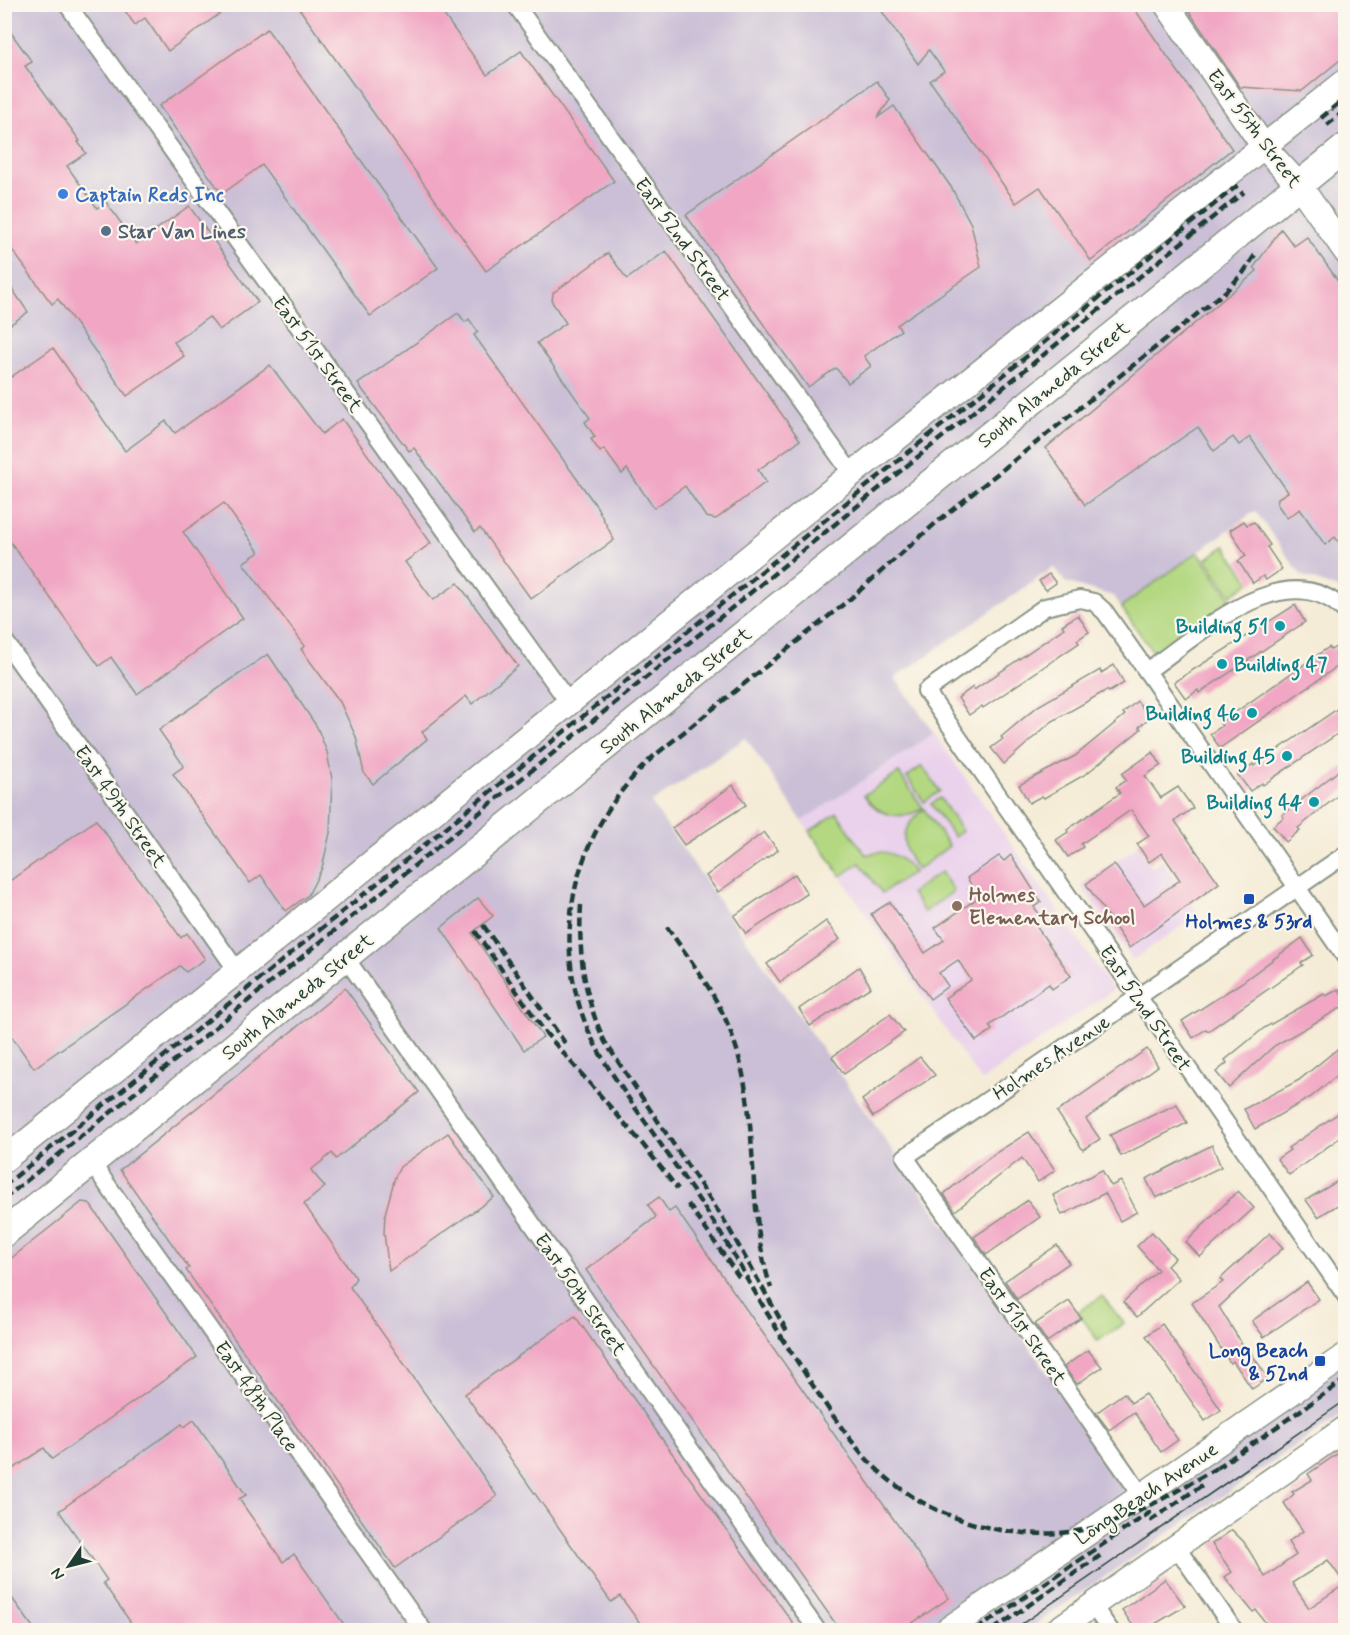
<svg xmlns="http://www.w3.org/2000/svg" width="1350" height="1635" font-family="Mynerve,sans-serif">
<rect width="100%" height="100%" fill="#fbf7ec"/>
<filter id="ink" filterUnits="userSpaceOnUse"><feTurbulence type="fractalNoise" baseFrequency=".0167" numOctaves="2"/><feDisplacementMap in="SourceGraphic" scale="12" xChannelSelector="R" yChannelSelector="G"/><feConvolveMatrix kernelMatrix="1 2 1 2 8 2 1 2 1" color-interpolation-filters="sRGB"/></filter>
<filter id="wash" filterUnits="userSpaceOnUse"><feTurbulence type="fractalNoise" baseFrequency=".008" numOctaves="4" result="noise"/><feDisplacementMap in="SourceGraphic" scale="24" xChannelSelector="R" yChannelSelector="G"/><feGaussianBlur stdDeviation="1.35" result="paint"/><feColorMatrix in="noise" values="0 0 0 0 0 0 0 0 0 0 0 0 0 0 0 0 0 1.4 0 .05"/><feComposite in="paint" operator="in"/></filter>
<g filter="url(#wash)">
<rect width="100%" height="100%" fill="#f5ecd7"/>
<g fill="#ead1ec">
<polygon points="934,733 1113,990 981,1081 802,821"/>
<polygon points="1137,847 1152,868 1162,861 1199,914 1133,960 1081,885"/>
</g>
<g fill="#cabfd6">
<polygon points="5,5 1345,5 1345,592 1301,575 1255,511 1121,607 1113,596 1065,582 1054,567 895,678 934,733 802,821 746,738 651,803 1128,1489 921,1630 5,1630"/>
<polygon points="1345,1365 1345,1412 1027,1630 961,1630"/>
</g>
<g fill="#b4d881" stroke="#6a8a5a" stroke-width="1.5">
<polygon points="1225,546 1250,582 1231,595 1206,559"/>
<polygon points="1198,552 1232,601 1167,646 1153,652 1121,607"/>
<polygon points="922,766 940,791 924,802 907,777"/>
<path d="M 899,773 L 923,808 C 901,822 878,816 864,795 Z"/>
<polygon points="940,798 962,831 954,837 931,804"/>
<path d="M 924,809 L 949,846 L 917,870 C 899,844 899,829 924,809 Z"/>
<path d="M 837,813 L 866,855 C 886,847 901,856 914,872 L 882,893 L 860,863 L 841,876 L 810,831 Z"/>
<polygon points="941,872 954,891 924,912 911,893"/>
<polygon points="1102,1296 1124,1323 1098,1341 1078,1312"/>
</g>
<g id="blocks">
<g fill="#f1a7c4" fill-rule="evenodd">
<polygon points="120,4 233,4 168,51 145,18 135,25"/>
<polygon points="296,4 436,4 487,75 521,51 614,181 486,271"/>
<polygon points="877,4 1131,4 1232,149 1091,261 1040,187 1016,203 930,81 944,71 929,50 918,64"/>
<polygon points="1184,4 1346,4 1346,55 1302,91 1240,87"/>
<polygon points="4,23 32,62 25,66 80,141 78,142 86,153 67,166 97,208 106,202 136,244 189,206 258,302 219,330 209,317 174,342 184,356 127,396 58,299 52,304 4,239"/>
<polygon points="267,29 438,268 370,316 262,165 222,194 159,106"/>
<polygon points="877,81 890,100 877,118 894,106 951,187 971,224 981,267 897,325 901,330 864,356 871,366 848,383 836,368 808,387 686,215"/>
<polygon points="1281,229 1294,246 1307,237 1346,292 1346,552 1335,537 1325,545 1300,509 1287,518 1277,504 1278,498 1288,492 1250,437 1239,445 1233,437 1214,451 1198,427 1085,505 1046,448 1257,271 1254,267"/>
<polygon points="666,251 800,440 758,470 766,482 716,519 706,517 685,486 654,508 627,469 622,474 604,449 600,452 591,439 595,437 585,422 590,418 537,343 566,323 552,302 553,293 608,253 627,279"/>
<polygon points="4,277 28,312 4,329"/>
<polygon points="458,313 465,322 469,319 478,332 474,335 597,507 614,540 531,599 480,528 475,532 414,448 409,451 358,384"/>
<polygon points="53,348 125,451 166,421 175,433 270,365 322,434 342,419 431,543 405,562 433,600 458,583 518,666 472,704 466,696 422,732 427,739 373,784 364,773 356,737 340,702 301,649 305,646 243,563 259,552 224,503 183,532 243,618 137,694 111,657 99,666 4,533 4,382"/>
<polygon points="1244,521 1247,525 1254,522 1270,545 1267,547 1282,569 1266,580 1263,576 1253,583 1238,561 1246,556 1230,530"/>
<polygon points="1049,574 1056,583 1046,590 1039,581"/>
<polygon points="1295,605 1305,622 1199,693 1198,690 1186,699 1174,682"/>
<polygon points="1078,615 1089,632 1077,640 1079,643 983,708 982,706 969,715 958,698 973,687 974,690 1064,628 1062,625"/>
<polygon points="1346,640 1346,677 1338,666 1220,748 1210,734 1222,726 1220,723 1329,647 1331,650"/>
<polygon points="268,654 317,727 327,752 332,779 330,833 322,868 308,895 286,911 261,875 250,883 173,774 184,766 159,730"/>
<polygon points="1114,665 1124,683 1109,692 1107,690 1051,722 1004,764 991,748 1003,739 1001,737 1038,706 1100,670 1101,673"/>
<polygon points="1137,701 1150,717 1139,727 1141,729 1086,774 1044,798 1042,796 1029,803 1019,785 1075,756 1125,715 1123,713"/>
<polygon points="1346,703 1346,728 1263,785 1262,783 1250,791 1238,775 1253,764 1254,766"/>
<polygon points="1153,752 1161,765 1145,776 1161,798 1178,787 1193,808 1175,821 1219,883 1129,948 1086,884 1114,864 1144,905 1180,880 1162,853 1149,862 1137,844 1149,836 1131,810 1081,844 1083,847 1068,857 1056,840 1068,832 1067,830 1120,793 1116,787 1126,780 1122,774"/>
<polygon points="1346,765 1346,789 1298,828 1300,830 1286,842 1273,826 1284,817 1282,815"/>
<polygon points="733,785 746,805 684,845 672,828"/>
<polygon points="96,820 181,938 187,933 205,959 186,972 180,966 34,1068 12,1037 4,1042 4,885"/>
<polygon points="764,832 778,850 718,892 706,876"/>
<polygon points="1011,855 1041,902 1034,907 1040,915 1032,920 1071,976 1052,989 1049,984 989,1026 992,1030 976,1041 945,998 971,980 958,960 939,973 948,986 930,999 871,914 890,902 925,953 944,940 935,928 979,897 967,878 999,856 1004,861"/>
<polygon points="795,874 807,894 746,934 734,916"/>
<polygon points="478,898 493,916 472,933 543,1037 524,1050 441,928"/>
<polygon points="826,921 840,939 780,982 767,964"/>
<polygon points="1302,938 1313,955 1301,963 1303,965 1208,1031 1206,1029 1193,1038 1182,1021 1241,983"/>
<polygon points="859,967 871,987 810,1026 799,1009"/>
<polygon points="345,988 419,1092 336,1159 332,1153 311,1170 325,1187 304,1204 356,1278 350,1287 497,1496 395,1568 186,1270 189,1268 120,1170"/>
<polygon points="1339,989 1346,1005 1274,1046 1229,1088 1216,1072 1227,1063 1225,1060 1264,1028 1324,994 1326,996"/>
<polygon points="890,1014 904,1032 844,1074 832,1057"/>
<polygon points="1346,1042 1346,1068 1311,1097 1255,1129 1244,1109 1299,1080"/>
<polygon points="1147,1049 1158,1066 1086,1119 1100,1139 1083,1150 1057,1112"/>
<polygon points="920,1057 935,1075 873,1117 862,1100"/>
<polygon points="1177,1104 1187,1123 1121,1156 1110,1135"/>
<polygon points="1346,1108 1346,1133 1289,1175 1277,1159 1290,1150 1288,1148"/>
<polygon points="1029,1132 1055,1170 1038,1182 1022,1158 955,1211 944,1194 994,1154"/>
<polygon points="448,1133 494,1197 389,1271 384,1233 385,1214 395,1177 400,1167"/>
<polygon points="1212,1145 1221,1167 1156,1198 1146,1179"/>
<polygon points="1102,1170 1111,1186 1121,1181 1137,1212 1120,1221 1105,1193 1062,1215 1053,1195"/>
<polygon points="1346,1176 1346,1200 1318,1217 1306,1200"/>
<polygon points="1238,1191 1254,1208 1200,1257 1186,1242"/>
<polygon points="659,1197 669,1212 675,1208 949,1598 902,1630 840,1630 586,1270 656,1217 648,1205"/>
<polygon points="1028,1200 1040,1217 986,1255 974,1237"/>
<polygon points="82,1202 89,1203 197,1357 52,1459 44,1448 4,1475 4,1264"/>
<polygon points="1152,1232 1175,1258 1167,1266 1179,1279 1137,1317 1123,1302 1158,1270 1137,1246"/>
<polygon points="1270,1233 1283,1248 1219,1307 1247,1352 1249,1350 1268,1378 1252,1389 1233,1361 1230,1363 1192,1303 1223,1282 1220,1279"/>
<polygon points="1057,1245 1069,1263 1017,1299 1005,1281"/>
<polygon points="1307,1282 1319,1299 1264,1337 1252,1321"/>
<polygon points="1069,1301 1081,1318 1047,1342 1035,1324"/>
<polygon points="575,1316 723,1525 798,1630 645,1630 620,1596 611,1602 465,1394"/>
<polygon points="1162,1324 1221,1410 1205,1421 1146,1336"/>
<polygon points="1088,1350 1102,1367 1077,1384 1064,1367"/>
<polygon points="1124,1393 1131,1403 1145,1394 1178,1440 1161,1452 1134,1412 1109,1430 1096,1413"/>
<polygon points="194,1420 246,1495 239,1499 283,1562 294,1554 348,1630 136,1630 103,1583 107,1580 59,1511 182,1424 184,1427"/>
<path d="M 1346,1448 L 1346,1630 L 1271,1630 L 1256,1610 L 1253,1612 L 1228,1581 L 1225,1577 L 1232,1572 L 1212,1544 L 1232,1530 L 1244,1542 L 1265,1577 L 1296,1555 L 1288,1542 L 1303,1531 L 1284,1503 L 1294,1494 L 1292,1492 L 1312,1480 L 1308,1474 ZM 1328,1560 L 1345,1584 L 1309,1608 L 1292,1583 Z"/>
<polygon points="1165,1579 1185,1606 1145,1630 1136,1630 1122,1610"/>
<polygon points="4,1587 35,1630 4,1630"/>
</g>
</g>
</g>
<g filter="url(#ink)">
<use href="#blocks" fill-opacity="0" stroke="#8a9486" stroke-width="1.5"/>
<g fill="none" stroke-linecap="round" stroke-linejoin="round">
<g stroke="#8a9486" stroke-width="20">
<g id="street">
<polyline points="67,4 569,703"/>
<polyline points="515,4 852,474"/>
<polyline points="4,640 238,972"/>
<path d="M 1147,671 C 1198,636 1286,550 1346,612"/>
<polyline points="345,957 817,1630"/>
<polyline points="1346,958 1153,680 1105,612 1094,602 1080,599 1045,607 926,691 1346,1296"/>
<polyline points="91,1162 423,1630"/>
<polyline points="1142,1496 905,1157 1346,854"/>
<polyline points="1177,1548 1234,1630"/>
<polyline points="1093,1606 1110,1630"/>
</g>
</g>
<g stroke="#8a9486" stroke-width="27">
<g id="secondary">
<polyline points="1166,4 1264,147 1299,185 1346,252"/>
<polyline points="4,1160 852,474 1346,81"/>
<polyline points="947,1630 1346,1355"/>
<polyline points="1057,1630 1346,1428"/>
</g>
</g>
<g stroke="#8a9486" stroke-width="30">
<polyline id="primary" points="4,1233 1346,147"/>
</g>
<use href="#street" stroke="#fff" stroke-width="16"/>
<use href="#secondary" stroke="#fff" stroke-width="24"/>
<use href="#primary" stroke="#fff" stroke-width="27"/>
<polyline stroke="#1f3d34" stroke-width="1.5" points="1013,1630 1346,1400"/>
<g stroke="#1f3d34" stroke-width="4.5" stroke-dasharray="9 4.5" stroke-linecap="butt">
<polyline points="1321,118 1346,97"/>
<polyline points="1327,125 1346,110"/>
<path d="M 581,905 C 578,953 584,998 605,1042 L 724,1220 L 788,1333"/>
<polyline points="483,925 565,1043"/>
<path d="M 667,927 C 692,963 720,998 734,1041 C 761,1120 745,1209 771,1288"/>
<polyline points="475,931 544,1031 640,1141 678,1189"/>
<polyline points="4,1186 1238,185"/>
<polyline points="4,1199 1244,192"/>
<polyline points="688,1204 739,1277"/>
<path d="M 780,1336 C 808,1376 832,1419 864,1456 C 923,1522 1025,1551 1110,1523 C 1150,1509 1187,1484 1224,1464"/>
<path d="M 785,1342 C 756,1297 733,1250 703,1206 C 681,1174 659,1141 636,1109 C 619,1084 601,1059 589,1032 C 546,933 577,826 654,756 L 850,599 L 937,522 L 1226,291 L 1243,273 L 1257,252"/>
<polyline points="1217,1468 1346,1379"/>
<polyline points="1150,1521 1205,1483"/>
<polyline points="976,1630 1155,1509"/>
<polyline points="993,1630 1101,1555"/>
</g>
</g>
</g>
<circle fill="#3f7fe0" stroke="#fbf7ec" stroke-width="2" cx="63" cy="194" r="6"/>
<circle fill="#5c6f8a" stroke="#fbf7ec" stroke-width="2" cx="106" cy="231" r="6"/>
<g fill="#0f9aa8" stroke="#fbf7ec" stroke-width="2">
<circle cx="1280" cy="626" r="6"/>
<circle cx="1222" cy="664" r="6"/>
<circle cx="1252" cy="713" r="6"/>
<circle cx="1287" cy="756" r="6"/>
<circle cx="1314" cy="802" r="6"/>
</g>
<g fill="#1a4fb4" stroke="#fbf7ec" stroke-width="2">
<rect x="1243" y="893" width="12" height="12" rx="3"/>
<rect x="1314" y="1355" width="12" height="12" rx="3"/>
</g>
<circle fill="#8d6e63" stroke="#fbf7ec" stroke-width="2" cx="957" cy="906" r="6"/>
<g text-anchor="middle" stroke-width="4.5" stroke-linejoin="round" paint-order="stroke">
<g font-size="20" fill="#1f3d34" stroke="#fbf7ec">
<text transform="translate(1255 128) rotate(53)" y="7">East 55th Street</text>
<text transform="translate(683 239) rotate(54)" y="7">East 52nd Street</text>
<text transform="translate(318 354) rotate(54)" y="7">East 51st Street</text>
<text transform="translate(1053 384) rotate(-39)" y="7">South Alameda Street</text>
<text transform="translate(675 690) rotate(-39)" y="7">South Alameda Street</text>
<text transform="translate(121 806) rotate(55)" y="7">East 49th Street</text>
<text transform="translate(297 996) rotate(-39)" y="7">South Alameda Street</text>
<text transform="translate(1146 1008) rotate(56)" y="7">East 52nd Street</text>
<text transform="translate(1051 1057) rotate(-34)" y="7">Holmes Avenue</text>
<text transform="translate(581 1294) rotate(55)" y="7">East 50th Street</text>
<text transform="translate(1023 1326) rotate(55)" y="7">East 51st Street</text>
<text transform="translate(257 1396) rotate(55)" y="7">East 48th Place</text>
<text transform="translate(1146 1493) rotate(-34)" y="7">Long Beach Avenue</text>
</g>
<g font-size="20" font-weight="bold" fill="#366cbe" stroke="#fbf7ec" text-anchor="start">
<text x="75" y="201">Captain Reds Inc</text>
</g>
<g font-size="20" font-weight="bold" fill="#4e5e75" stroke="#fbf7ec" text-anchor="start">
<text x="118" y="238">Star Van Lines</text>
</g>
<g font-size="20" font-weight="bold" fill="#0d838f" stroke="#fbf7ec" text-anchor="end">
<text x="1268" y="633">Building 51</text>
<text x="1234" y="671" text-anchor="start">Building 47</text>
<text x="1240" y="720">Building 46</text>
<text x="1275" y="763">Building 45</text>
<text x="1302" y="809">Building 44</text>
</g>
<g font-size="20" font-weight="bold" fill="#785e54" stroke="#fbf7ec" text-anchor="start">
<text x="969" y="901">Holmes<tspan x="969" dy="23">Elementary School</tspan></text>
</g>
<g font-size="20" font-weight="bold" fill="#164399" stroke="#fbf7ec">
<text x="1249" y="928">Holmes &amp; 53rd</text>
<text x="1308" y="1357" text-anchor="end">Long Beach<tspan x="1308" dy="23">&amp; 52nd</tspan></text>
</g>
</g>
<rect width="1350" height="1635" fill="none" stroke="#fbf7ec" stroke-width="24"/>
<g transform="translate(69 1566) rotate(235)" stroke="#fbf7ec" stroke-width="4.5" paint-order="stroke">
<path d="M0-4.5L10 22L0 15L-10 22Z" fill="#1f3d34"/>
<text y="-9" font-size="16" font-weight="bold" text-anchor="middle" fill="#1f3d34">N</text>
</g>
</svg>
